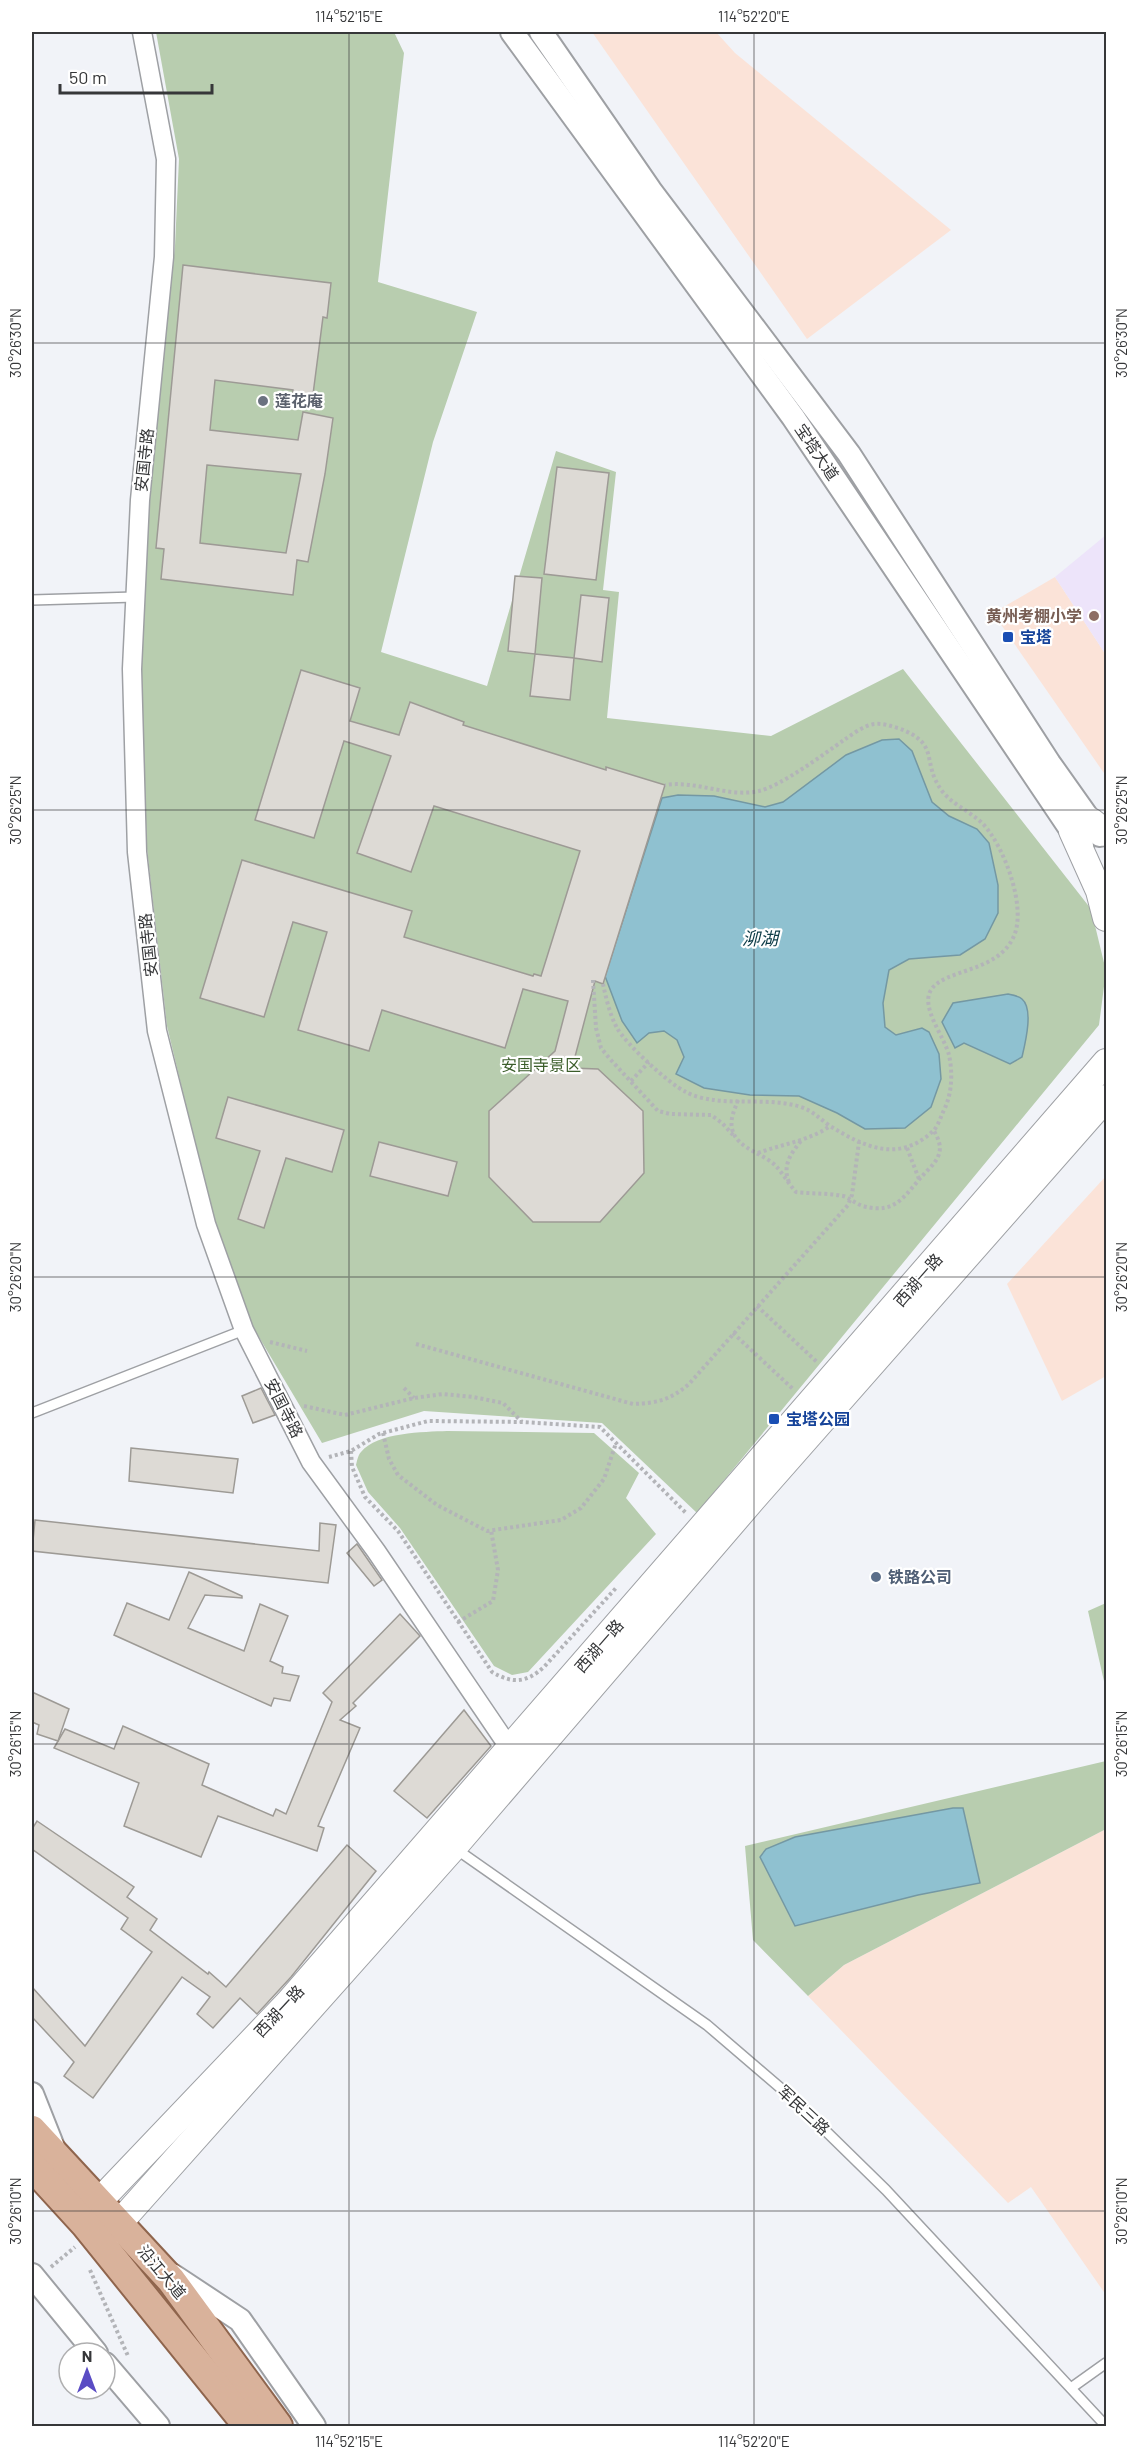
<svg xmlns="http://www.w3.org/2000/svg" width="1138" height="2458" font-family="Barlow,'Noto Sans SC',sans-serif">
<rect width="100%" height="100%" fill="#f1f3f8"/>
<g fill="#fbe3d8">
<polygon points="592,32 716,32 735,53 951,230 807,339"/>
<polygon points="1055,577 1106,655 1106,776 993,613"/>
<polygon points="1106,1176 1106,1376 1062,1401 1007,1284"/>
<polygon points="1106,1829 1106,2295 1031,2187 1008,2203 808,1996 844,1965"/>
</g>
<polygon fill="#ede4fa" points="1106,535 1106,655 1055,577"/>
<g fill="#b8cdaf">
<polygon points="156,32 394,32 404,53 378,282 477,312 433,442 381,652 487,686 556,451 616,472 603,590 619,592 607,718 771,736 903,669 1091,909 1106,971 1099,1025 697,1513 602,1423 424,1411 322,1443 253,1327 213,1218 167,1026 147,849 140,672 149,496 175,246 179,159"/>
<path d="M 447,1431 L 594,1433 L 639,1473 L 626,1498 L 656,1534 L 528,1672 L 512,1675 L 494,1666 L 400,1528 L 368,1492 L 356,1465 C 357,1461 358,1455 361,1452 C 377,1432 424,1432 447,1431 Z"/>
<polygon points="1106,1603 1106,1690 1088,1611"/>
<polygon points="1106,1761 1106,1829 844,1965 808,1996 753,1940 745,1846"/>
</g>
<g fill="#8fc1d0" stroke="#7498a3" stroke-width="1.5">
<polygon points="899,739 912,751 932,802 949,816 977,829 989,843 998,885 998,913 985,939 960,955 909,959 889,970 883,1003 885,1027 896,1035 922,1028 929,1032 939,1054 941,1079 931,1107 905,1128 865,1129 837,1113 799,1096 750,1095 704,1088 676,1074 684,1057 677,1040 664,1031 649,1033 637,1043 622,1021 605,976 662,798 678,795 714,796 765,807 783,802 846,755 882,740"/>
<path d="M 1008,994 C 1013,995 1019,996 1022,999 C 1034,1009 1025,1044 1022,1057 L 1010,1064 L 964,1043 L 955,1048 L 942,1022 L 953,1003 Z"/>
<polygon points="953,1808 963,1808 980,1883 918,1895 795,1926 760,1857 766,1849 795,1837"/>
</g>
<g fill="#dddad5" stroke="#9d9a95" stroke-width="1.5" fill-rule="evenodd">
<path d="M 183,265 L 331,283 L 327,318 L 323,317 L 312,402 L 292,399 L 293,390 L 215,380 L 210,430 L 298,440 L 303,412 L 333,418 L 325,474 L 308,562 L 297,560 L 293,595 L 161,579 L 164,549 L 156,548 ZM 207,465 L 301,474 L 286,553 L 200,543 Z"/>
<polygon points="557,467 609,473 596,580 544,574"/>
<polygon points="515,576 542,578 535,654 508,651"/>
<polygon points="581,595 609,598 602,662 574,658"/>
<polygon points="535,654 574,658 570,700 530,696"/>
<polygon points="301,670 360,688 350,721 399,735 410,702 464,722 463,725 606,770 606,767 665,785 603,984 595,981 572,1068 598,1069 643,1111 644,1173 600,1222 533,1222 489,1177 489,1111 555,1051 568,1001 523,989 505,1048 382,1010 369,1051 298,1030 327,932 293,922 264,1017 200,998 242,860 412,911 404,937 533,976 534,974 541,976 580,851 434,806 411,872 357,853 391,756 344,741 314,838 255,820"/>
<polygon points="228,1097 344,1130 332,1172 286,1158 264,1228 238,1219 260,1151 216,1138"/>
<polygon points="379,1142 457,1162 448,1196 370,1176"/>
<polygon points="261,1388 275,1415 253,1423 242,1396"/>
<polygon points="131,1448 238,1459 233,1493 129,1481"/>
<polygon points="35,1520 319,1551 320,1523 336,1525 328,1583 32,1551"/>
<polygon points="357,1544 382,1580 374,1586 347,1553"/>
<polygon points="189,1572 242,1596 242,1598 205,1595 188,1628 244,1651 260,1604 288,1616 270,1661 283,1667 282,1673 299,1676 290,1701 274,1698 271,1706 114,1635 127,1603 169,1620"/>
<polygon points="400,1614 420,1636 353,1703 356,1706 340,1720 360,1728 318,1826 324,1828 317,1851 218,1816 201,1857 124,1826 139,1783 54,1748 65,1729 114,1749 123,1726 209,1764 202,1785 273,1816 276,1809 286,1814 332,1702 323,1693"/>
<polygon points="32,1692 69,1709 58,1741 37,1734 39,1725 32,1722"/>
<polygon points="464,1710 491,1746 427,1818 394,1791"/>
<polygon points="37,1821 134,1887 127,1897 157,1919 150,1930 208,1974 209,1972 226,1987 347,1845 376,1871 291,1977 257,2014 240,1998 213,2028 197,2014 210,1997 182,1977 93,2098 64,2076 74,2062 32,2017 32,1987 85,2046 152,1952 121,1929 128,1918 32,1849 32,1829"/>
</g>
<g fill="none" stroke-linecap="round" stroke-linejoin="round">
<g stroke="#9ea0a4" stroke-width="12">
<g id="service">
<polyline points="32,600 135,597"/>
<polyline points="32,1413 244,1330"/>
<polyline points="456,1849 707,2025 791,2097 886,2190 1106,2426"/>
<polyline points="1071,2388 1106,2363"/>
</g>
</g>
<g stroke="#9ea0a4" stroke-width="21">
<polyline id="minor" points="142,32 166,159 164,257 140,500 132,669 137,852 157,1031 206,1224 244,1330 311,1462 376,1551 515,1756"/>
</g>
<g stroke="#9ea0a4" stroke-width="26">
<g id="tertiary">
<polyline points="512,32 793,417 1082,846"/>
<polyline points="541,32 650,190 849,454 1049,763 1100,835"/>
<polyline points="32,2094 53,2147"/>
<polyline points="32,2275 96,2353"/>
<polyline points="172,2275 240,2320 314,2426"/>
<polyline points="105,2364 158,2426"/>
</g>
</g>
<g stroke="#9ea0a4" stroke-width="28">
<g id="secondary">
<polyline points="1091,821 1106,833"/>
<polyline points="1072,831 1099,891 1106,918"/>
<polyline points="85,2216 288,2003 1106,1062"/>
<polyline points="105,2239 454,1847 753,1499 1106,1098"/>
</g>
</g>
<g stroke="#8f654d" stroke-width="32">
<g id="primary">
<polyline points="32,2130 171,2280 278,2426"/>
<polyline points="32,2166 85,2224 248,2426"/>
</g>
</g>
<g stroke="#b3b4b8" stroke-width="4" stroke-dasharray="3 3" stroke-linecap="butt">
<polyline points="593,980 596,1028 601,1048 610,1059 658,1111 670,1114 711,1115 722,1123 734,1136"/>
<path d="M 603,984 C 606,998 610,1015 617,1028 C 626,1044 669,1084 686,1092 C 693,1096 705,1099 714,1100 C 743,1104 772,1098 801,1107 C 813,1111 820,1119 830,1126 C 864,1147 898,1163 932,1132 C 937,1128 940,1119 943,1112 C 952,1095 953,1074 949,1055 C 945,1038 920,1007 931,990 C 944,969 996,973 1013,938 C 1028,909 1004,846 983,824 C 970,811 953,805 942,791 C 920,761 942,744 898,728 C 890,726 883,723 875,724 C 864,725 853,734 844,740 C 824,754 781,786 759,791 C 728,798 696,780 665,785"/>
<polyline points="631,1081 649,1062"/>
<path d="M 738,1100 C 736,1106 733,1112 732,1118 C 727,1147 761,1151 776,1166 C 783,1174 789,1184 796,1192 C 812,1194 828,1193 843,1196 C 850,1198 856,1204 863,1206 C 898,1216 906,1192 927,1171 C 941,1157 944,1148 934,1131"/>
<polyline points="907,1148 919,1179"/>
<path d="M 758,1153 C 782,1144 809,1141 830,1126"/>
<path d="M 789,1182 C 782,1166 791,1153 801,1141"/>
<polyline points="757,1306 818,1363"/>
<polyline points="733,1333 794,1390"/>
<polyline points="270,1342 307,1351"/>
<path d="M 416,1344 L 633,1404 C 658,1403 670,1400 689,1384 L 848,1205 L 852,1195 L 859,1142"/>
<polyline points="404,1388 414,1398"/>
<polyline points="304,1406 345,1415 414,1398 443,1394 473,1397 503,1403 522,1422"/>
<polyline points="383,1433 389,1459 398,1475 437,1505 487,1531 561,1520 581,1508 604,1479 616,1443"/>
<path d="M 351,1451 L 352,1467 L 365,1497 L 398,1531 L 492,1672 C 513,1684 526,1683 544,1667 L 616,1588"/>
<polyline points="329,1457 351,1451 379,1434 428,1421 523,1422 600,1427 686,1513"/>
<polyline points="458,1622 493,1601 498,1570 491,1530"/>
<polyline points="51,2267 75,2247"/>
<polyline points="90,2270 128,2356"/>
</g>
<use href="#service" stroke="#fff" stroke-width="9"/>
<use href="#minor" stroke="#fff" stroke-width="18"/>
<use href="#tertiary" stroke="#fff" stroke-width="22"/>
<use href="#secondary" stroke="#fff" stroke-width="26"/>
<use href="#primary" stroke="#d9b29b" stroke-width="28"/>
</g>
<path fill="none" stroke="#363739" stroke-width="1.5" stroke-opacity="0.45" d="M 349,32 L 349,2426M 754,32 L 754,2426M 32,343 L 1106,343M 32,810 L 1106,810M 32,1277 L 1106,1277M 32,1744 L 1106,1744M 32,2211 L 1106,2211"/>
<circle fill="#6b7280" stroke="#fff" stroke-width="2" cx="263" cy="401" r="6"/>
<circle fill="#8d6e63" stroke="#fff" stroke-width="2" cx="1094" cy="616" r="6"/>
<g fill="#1a4fb4" stroke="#fff" stroke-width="2">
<rect x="1002" y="631" width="12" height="12" rx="3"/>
<rect x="768" y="1413" width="12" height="12" rx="3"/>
</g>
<circle fill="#5c6f8a" stroke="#fff" stroke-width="2" cx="876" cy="1577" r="6"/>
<g text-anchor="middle" stroke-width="4.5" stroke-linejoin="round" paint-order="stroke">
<g font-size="16" font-weight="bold" fill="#5b616d" stroke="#fff" text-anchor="start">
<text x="275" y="407">莲花庵</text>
</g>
<g font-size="16" fill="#363739" stroke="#fff">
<text transform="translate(817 452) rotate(56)" y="6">宝塔大道</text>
<text transform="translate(144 460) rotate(-84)" y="6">安国寺路</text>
<text transform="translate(148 945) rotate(-96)" y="6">安国寺路</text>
<text transform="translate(918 1280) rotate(-49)" y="6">西湖一路</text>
<text transform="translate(284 1408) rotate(63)" y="6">安国寺路</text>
<text transform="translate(599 1646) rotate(-49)" y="6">西湖一路</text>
<text transform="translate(279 2011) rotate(-47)" y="6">西湖一路</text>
<text transform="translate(804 2110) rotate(43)" y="6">军民三路</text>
<text transform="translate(162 2272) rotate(50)" y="6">沿江大道</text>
</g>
<g font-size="16" font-weight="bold" fill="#785e54" stroke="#fff" text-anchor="end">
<text x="1082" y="622">黄州考棚小学</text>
</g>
<g font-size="16" font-weight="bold" fill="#164399" stroke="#fff" text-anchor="start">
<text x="1020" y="643">宝塔</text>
<text x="786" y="1425">宝塔公园</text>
</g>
<g font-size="16" fill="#3b5d2a" stroke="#fff">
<text x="541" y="1071">安国寺景区</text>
</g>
<g font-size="16" font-weight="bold" fill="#4e5e75" stroke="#fff" text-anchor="start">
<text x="888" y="1583">铁路公司</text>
</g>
<g font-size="18" font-style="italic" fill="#0c3b46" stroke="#fff">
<text x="760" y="945">泖湖</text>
</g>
</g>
<rect width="1138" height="2458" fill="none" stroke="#ffffff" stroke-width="66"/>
<g transform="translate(87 2371)"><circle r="28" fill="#ffffff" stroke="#afafb0" stroke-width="1.5"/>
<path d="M0-4.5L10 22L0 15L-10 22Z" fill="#5a4cc4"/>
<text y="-9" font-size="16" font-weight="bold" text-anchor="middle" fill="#363739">N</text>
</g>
<path d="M60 84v9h152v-9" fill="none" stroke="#363739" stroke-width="3"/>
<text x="69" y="84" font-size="18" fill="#363739" stroke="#ffffff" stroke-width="4.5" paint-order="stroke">50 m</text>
<rect x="33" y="33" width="1072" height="2392" fill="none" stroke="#363739" stroke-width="2"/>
<g font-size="15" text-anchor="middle" fill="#363739">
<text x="349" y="22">114°52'15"E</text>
<text x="754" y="22">114°52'20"E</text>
<text transform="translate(16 343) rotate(-90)" y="5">30°26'30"N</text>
<text transform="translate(1122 343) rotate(-90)" y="5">30°26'30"N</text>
<text transform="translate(16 810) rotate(-90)" y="5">30°26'25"N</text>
<text transform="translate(1122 810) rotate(-90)" y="5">30°26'25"N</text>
<text transform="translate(16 1277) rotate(-90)" y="5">30°26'20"N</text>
<text transform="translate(1122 1277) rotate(-90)" y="5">30°26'20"N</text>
<text transform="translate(16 1744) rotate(-90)" y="5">30°26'15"N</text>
<text transform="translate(1122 1744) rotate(-90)" y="5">30°26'15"N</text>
<text transform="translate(16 2211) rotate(-90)" y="5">30°26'10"N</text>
<text transform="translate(1122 2211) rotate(-90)" y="5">30°26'10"N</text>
<text x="349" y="2447">114°52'15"E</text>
<text x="754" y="2447">114°52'20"E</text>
</g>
</svg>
